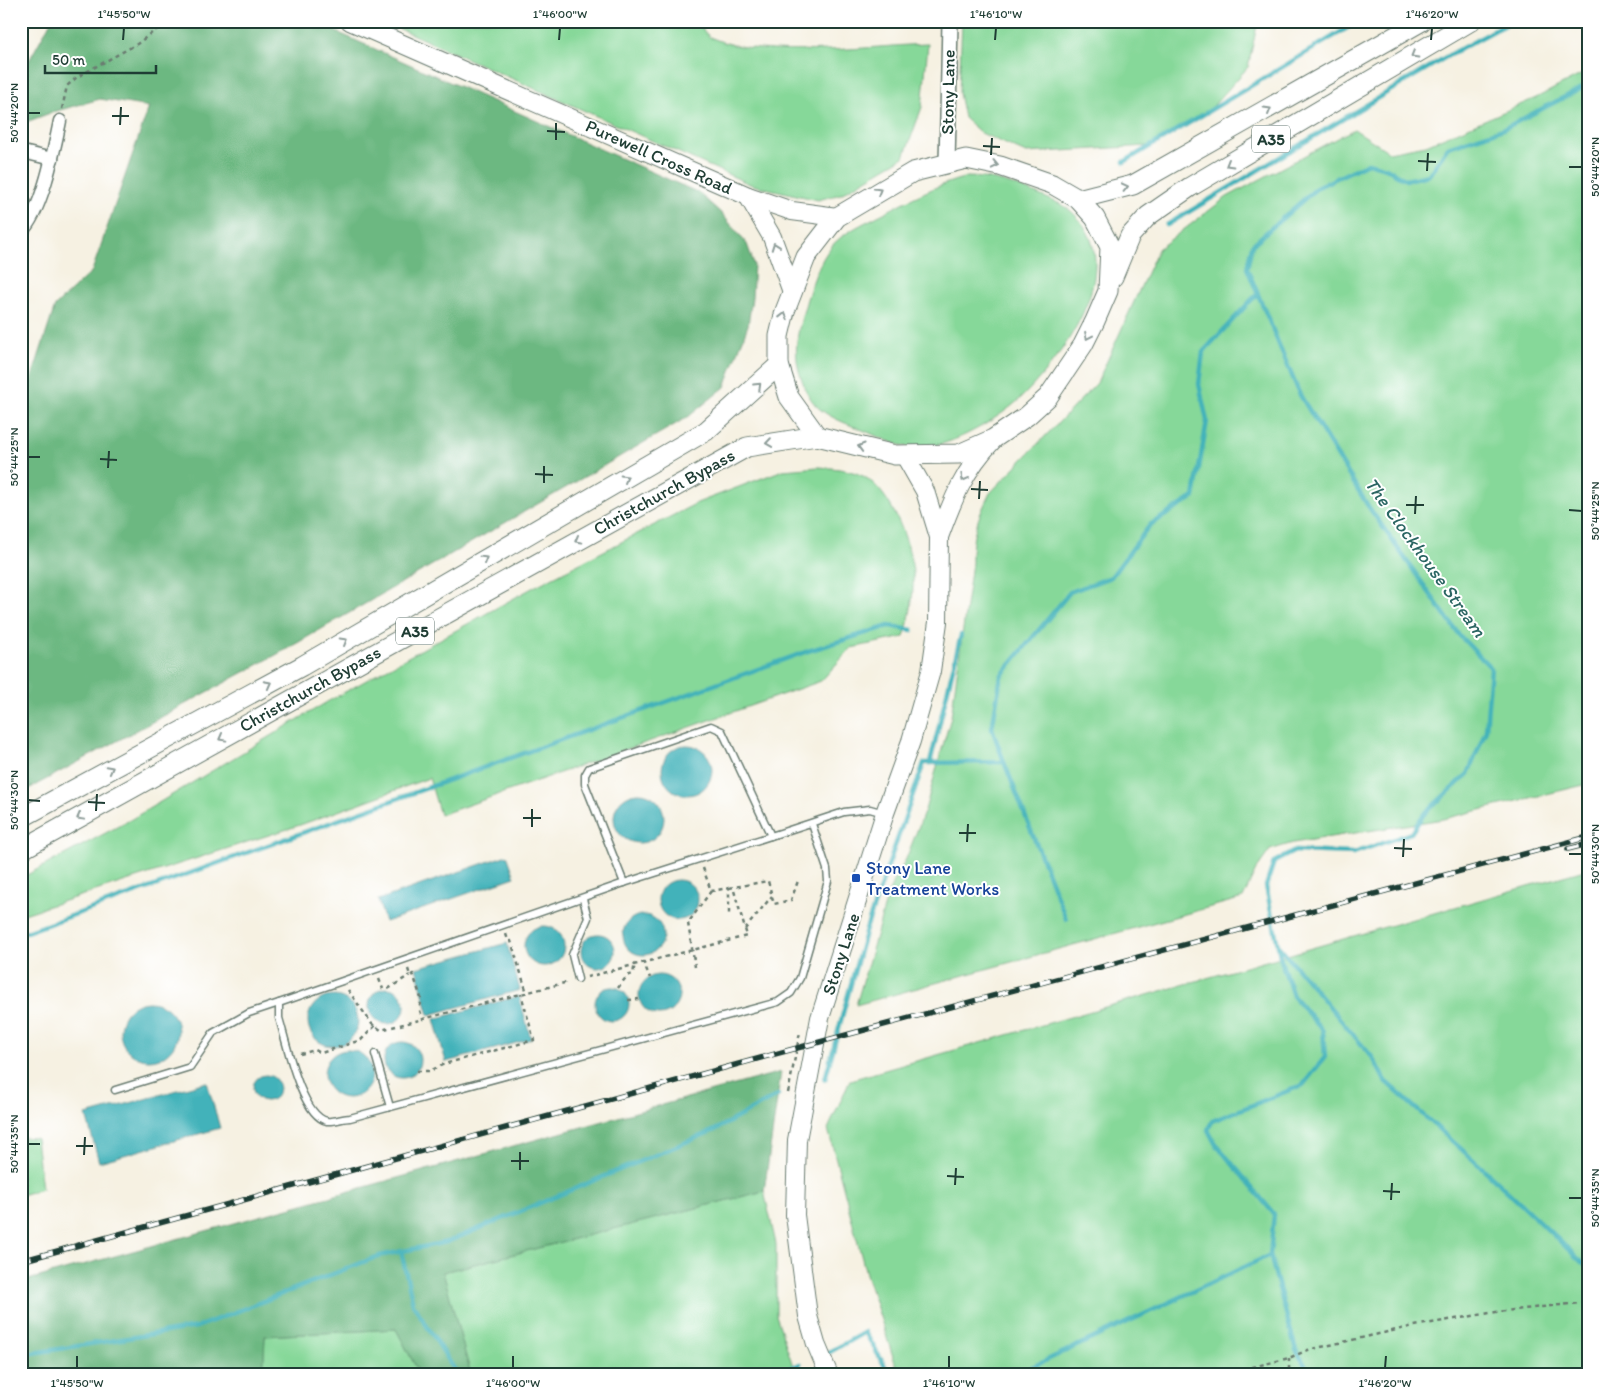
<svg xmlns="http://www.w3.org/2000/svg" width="1609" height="1396" font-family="Itim,sans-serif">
<rect width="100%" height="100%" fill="#fff"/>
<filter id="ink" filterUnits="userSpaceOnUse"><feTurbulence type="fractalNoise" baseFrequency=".02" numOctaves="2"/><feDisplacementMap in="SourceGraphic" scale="10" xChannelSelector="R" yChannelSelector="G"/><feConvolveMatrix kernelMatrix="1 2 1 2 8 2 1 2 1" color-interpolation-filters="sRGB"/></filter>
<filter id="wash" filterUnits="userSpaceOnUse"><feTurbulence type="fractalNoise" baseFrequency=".0096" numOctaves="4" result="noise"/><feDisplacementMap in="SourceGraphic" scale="20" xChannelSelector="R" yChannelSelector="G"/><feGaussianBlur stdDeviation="1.12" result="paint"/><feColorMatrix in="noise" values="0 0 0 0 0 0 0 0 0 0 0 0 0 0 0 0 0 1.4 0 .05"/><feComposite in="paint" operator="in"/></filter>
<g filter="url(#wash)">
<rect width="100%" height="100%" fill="#f6f1e2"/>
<g fill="#86d899" stroke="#528a66">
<path d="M 382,21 L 697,21 C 701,26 706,36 712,38 C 764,61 870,46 928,44 L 922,107 L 904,157 L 841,194 L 818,200 L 752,185 Z"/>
<polygon points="962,21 1258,21 1248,67 1207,113 1148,146 1026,153 981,133 964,118 959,93"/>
<path d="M 1588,71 L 1588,784 L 1443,819 L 1293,843 L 1270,850 L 1256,870 L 1243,898 L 856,1005 L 889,891 L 906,859 L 925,810 L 951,717 L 972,563 C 971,535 978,517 990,493 L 1097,383 L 1158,249 L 1227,197 L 1354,129 L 1389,152 L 1426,145 L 1536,98 Z"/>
<path d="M 967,177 C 993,177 1016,185 1039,195 C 1049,199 1063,204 1071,211 C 1131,265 1065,353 1024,395 C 1002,417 958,443 928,447 C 906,451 884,439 865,431 C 850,425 833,419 821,410 C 813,404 807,394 804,385 C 790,353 798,331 807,299 C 814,278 822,252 840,238 C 853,228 868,221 882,214 C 910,199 936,185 967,177 Z"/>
<path d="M 818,467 C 833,468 849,469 863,476 C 891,491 910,542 913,572 C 914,593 911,617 904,637 L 851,648 L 821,681 L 440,815 L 429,778 L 300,825 L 21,915 L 21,878 L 130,820 L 327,702 L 534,587 L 697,503 L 783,470 Z"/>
<polygon points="1588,869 1588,1375 899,1375 866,1274 828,1129 850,1080"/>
<polygon points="21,1137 36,1138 42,1189 21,1195"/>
<polygon points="764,1191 776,1244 776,1315 796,1375 471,1375 443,1272"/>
<polygon points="396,1329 420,1375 263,1375 265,1336"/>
</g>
<g fill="#6cb881" stroke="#467a5a">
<polygon points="51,21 312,21 699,193 722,214 747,244 754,264 752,298 748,325 725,387 688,417 287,649 21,793 21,450 31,380 55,306 92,271 149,107 100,99 53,112 21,124 21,75"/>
<polygon points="781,1072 764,1191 443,1272 471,1375 420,1375 396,1329 265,1336 263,1375 21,1375 21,1282"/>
</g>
<g fill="#42b2ba" stroke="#307877">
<circle cx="687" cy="770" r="25"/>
<circle cx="639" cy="818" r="25"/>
<polygon points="507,855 515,877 385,922 378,900"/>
<circle cx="678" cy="900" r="20"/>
<circle cx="643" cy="935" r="20"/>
<circle cx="544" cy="946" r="20"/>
<circle cx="598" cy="951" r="17"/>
<polygon points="507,943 520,990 429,1015 416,968"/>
<circle cx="659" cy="995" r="20"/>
<circle cx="612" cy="1004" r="17"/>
<circle cx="387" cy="1006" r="18"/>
<polygon points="519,996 531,1039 446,1062 434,1019"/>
<circle cx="333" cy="1021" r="25"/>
<circle cx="149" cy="1031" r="29"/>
<circle cx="402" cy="1060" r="18"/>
<circle cx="348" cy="1074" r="24"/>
<circle cx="266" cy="1088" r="13"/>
<polygon points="207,1082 220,1128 99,1162 86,1115"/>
</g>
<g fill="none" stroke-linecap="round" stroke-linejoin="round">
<g stroke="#42b2ba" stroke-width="4.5">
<polyline points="1124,162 1359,21"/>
<polyline points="1167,225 1451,54 1512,21"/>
<polyline points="1004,762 1066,919"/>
<polyline points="930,763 961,635"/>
<polyline points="21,934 808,651 889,626 912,630"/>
<polyline points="1280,948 1373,1058 1385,1081 1488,1173 1588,1268"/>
<polyline points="825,1079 866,929 924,763 1004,762 992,728 1001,676 1070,592 1111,577 1150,525 1194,497 1207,421 1199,384 1203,352 1257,294"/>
<polyline points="401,1251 413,1304 458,1375"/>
<polyline points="828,1353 865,1332 890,1375"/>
<polyline points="21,1355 197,1327 379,1256 447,1242 715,1130 778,1095"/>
<polyline points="774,1375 800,1364"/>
<polyline points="1015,1375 1270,1255"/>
<polyline points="1311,1375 1296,1350 1270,1255 1274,1214 1215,1143 1208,1130 1212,1121 1303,1085 1325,1057 1323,1031 1293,996 1281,961 1266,886 1274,862 1295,851 1354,853 1411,833 1424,814 1468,774 1486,730 1491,668 1459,635 1368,506 1300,395 1247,268 1252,245 1318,187 1368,163 1386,168 1406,180 1429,175 1448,147 1503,129 1588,85"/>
</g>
</g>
</g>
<g filter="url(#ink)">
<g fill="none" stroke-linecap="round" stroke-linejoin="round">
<g stroke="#6a7c71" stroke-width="9">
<g id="service">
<path d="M 812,824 L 827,869 L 828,881 L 800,978 L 791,993 L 778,1002 L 350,1118 C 343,1118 333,1122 327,1121 C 301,1116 286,1040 279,1018 L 279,1003 L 627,882 L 777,834 L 844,812 L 870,809 L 884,813"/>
<polyline points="624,883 585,784 585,775 589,768 711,726 722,731 771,836"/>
<polyline points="578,979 572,955 588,918 583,899"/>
<polyline points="375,1054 390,1107"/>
<polyline points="115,1090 190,1067 213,1033 249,1013 279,1003"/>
</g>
</g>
<g stroke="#6a7c71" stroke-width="15">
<g id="minor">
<polyline points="23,152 52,159"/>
<path d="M 21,232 C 42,212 54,150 60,121"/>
</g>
</g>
<g stroke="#6a7c71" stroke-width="18">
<polyline id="tertiary" points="947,164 950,21"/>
</g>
<g stroke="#6a7c71" stroke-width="20">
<g id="secondary">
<polyline points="350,21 748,196 792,211 837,217"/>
<polyline points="748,196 772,237 792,292"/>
<path d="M 939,537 C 953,499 964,470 993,440"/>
<polyline points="829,1375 816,1344 808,1316 795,1215 797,1140 820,1018 885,813 911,741 931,671 938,622 939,537 925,491 905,456"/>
</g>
</g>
<g stroke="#6a7c71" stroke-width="21">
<g id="primary">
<polyline points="1078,199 1133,185 1422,21"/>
<polyline points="1113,277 1130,236 1148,216 1190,187 1471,21"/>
<polyline points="21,818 302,666 706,431 779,365"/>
<polyline points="21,850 747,447 817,436 895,455 959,454 993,439 1027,416 1048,397 1083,345 1095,321 1108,291 1110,247 1095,218 1078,199 1052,184 1000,166 966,159 913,172 837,217 806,257 785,311 779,336 779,365 789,397 817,436"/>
</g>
</g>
<g stroke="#6a7c71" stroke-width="2.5" stroke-dasharray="4 4" stroke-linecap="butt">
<polyline points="62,109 67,86 77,77 137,44 168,21"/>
<polyline points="703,868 711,891 729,888 729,916"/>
<polyline points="729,888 768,881 774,904 791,900 798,881"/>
<polyline points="745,929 772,896"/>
<polyline points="506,934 508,940 511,941 527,993"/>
<polyline points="643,961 650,978"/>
<polyline points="695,967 688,923 711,891"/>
<polyline points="408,969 410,975 413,974 422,1001 419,1008 423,1019 568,982"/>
<polyline points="587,977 747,936 733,887"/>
<polyline points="379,979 383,989"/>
<polyline points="618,988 627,976 633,974 635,963"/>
<polyline points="388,989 410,975"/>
<polyline points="348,990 372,1024 381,1030 423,1019"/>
<polyline points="628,1000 639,999"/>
<polyline points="300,1054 315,1050 321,1053 361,1040 375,1026"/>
<polyline points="417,1071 430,1071 444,1064 534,1040 521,994"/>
<polyline points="788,1093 800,1032"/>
<polyline points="1289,1358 1289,1375"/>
<polyline points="1221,1375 1289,1358 1308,1350 1414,1326 1496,1312 1588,1302"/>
</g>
<use href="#service" stroke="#fff" stroke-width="6"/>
<use href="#minor" stroke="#fff" stroke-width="12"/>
<use href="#tertiary" stroke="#fff" stroke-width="15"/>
<use href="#secondary" stroke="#fff" stroke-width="18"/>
<use href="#primary" stroke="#fff" stroke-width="19"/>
<g stroke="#1f3d34" stroke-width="5.5">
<g id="rail">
<polyline points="1568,849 1588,844"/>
<polyline points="21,1261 786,1051 1588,837"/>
</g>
</g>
<use href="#rail" stroke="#fff" stroke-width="4" stroke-dasharray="11" stroke-linecap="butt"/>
</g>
<defs><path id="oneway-chevron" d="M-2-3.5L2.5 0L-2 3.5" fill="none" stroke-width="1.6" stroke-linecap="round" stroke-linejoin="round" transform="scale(1.25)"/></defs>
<g stroke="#8f9e9a">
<use href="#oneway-chevron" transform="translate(1414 55) rotate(150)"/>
<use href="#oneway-chevron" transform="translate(1268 110) rotate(-30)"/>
<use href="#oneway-chevron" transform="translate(1229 164) rotate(150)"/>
<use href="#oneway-chevron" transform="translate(995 165) rotate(13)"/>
<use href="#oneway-chevron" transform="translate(1125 187) rotate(-13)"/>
<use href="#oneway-chevron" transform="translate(878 191) rotate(-30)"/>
<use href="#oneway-chevron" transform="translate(775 246) rotate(-110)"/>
<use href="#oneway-chevron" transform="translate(784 316) rotate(-76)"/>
<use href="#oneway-chevron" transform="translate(1088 336) rotate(115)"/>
<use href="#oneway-chevron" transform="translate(758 386) rotate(-44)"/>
<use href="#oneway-chevron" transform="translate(769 443) rotate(172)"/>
<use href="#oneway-chevron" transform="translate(861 447) rotate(-164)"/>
<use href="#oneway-chevron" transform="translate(625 478) rotate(-30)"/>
<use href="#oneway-chevron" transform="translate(964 478) rotate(119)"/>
<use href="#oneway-chevron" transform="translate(578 540) rotate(151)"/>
<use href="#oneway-chevron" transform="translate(484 559) rotate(-30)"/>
<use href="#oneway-chevron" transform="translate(344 641) rotate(-30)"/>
<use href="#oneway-chevron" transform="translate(268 684) rotate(-28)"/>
<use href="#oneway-chevron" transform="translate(222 738) rotate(151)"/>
<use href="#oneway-chevron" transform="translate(110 769) rotate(-28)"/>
<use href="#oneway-chevron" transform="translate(80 817) rotate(151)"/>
</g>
</g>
<path fill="none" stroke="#1f3d34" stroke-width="2" d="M 123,40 L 124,28M 559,40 L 560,28M 995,40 L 996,28M 1431,40 L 1432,28M 28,113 L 40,113M 112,116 L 129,116M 120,125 L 121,107M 547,131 L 565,132M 556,140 L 556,123M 983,146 L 1000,147M 991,155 L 992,138M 1418,161 L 1436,162M 1569,167 L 1582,167M 1427,171 L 1428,153M 28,457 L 40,457M 100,459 L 117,460M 108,468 L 109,451M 535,474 L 553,475M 544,483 L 544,466M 971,489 L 988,490M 979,499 L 980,481M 1406,505 L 1424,505M 1569,510 L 1582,511M 1415,514 L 1416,496M 28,800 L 40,801M 88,802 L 105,803M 96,811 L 97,794M 523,818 L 541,818M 532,827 L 532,809M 959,833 L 976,833M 967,842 L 968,824M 1394,848 L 1412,849M 1569,854 L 1582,854M 1403,857 L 1404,839M 28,1144 L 40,1144M 76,1146 L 93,1146M 84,1155 L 85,1137M 511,1161 L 529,1161M 520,1170 L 520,1152M 947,1176 L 964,1177M 955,1185 L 956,1168M 1383,1191 L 1400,1192M 1569,1198 L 1582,1198M 1391,1200 L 1392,1183M 77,1368 L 77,1356M 513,1368 L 513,1356M 949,1368 L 949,1356M 1385,1368 L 1386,1356"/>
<rect fill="#1a4fb4" stroke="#fff" stroke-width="2" x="851" y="873" width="10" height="10" rx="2.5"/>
<g text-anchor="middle" stroke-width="4" stroke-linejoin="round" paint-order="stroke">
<g fill="#fff" stroke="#627771" stroke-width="1">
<rect x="1252" y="125.5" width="38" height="27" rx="4"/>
<rect x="396" y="617.5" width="38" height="27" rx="4"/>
</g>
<g font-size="16" font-weight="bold" fill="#1f3d34">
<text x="1271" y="145">A35</text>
<text x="415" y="637">A35</text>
</g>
<g font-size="18" fill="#1f3d34" stroke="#fff">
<text transform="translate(948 92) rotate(-89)" y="6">Stony Lane</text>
<text transform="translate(659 157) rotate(24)" y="6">Purewell Cross Road</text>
<text transform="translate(664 492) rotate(-29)" y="6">Christchurch Bypass</text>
<text transform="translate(310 689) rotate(-29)" y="6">Christchurch Bypass</text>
<text transform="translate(841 954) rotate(-72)" y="6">Stony Lane</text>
</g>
<g font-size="18" fill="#164399" stroke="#fff" text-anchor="start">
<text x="866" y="874">Stony Lane<tspan x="866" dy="21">Treatment Works</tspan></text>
</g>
<g font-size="19" font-style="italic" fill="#2b6663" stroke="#fff">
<text transform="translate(1426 557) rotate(54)" y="7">The Clockhouse Stream</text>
</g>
</g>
<rect width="1609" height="1396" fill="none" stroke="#fff" stroke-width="55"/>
<path d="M45 65v8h111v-8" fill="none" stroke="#1f3d34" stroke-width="2.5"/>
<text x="52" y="65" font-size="15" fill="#1f3d34" stroke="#ffffff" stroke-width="4" paint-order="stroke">50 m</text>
<rect x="28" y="28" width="1554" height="1340" fill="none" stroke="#1f3d34" stroke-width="2"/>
<g font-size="12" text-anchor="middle" fill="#1f3d34">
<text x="124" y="18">1°45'50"W</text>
<text x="560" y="18">1°46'00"W</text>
<text x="996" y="18">1°46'10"W</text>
<text x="1432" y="18">1°46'20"W</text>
<text transform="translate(14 113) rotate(-90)" y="4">50°44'20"N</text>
<text transform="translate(1595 167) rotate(-90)" y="4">50°44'20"N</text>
<text transform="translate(14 457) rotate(-90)" y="4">50°44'25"N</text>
<text transform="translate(1595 511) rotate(-90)" y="4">50°44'25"N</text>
<text transform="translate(14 800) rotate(-90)" y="4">50°44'30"N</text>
<text transform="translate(1595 854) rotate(-90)" y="4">50°44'30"N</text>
<text transform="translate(14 1144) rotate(-90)" y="4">50°44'35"N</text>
<text transform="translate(1595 1198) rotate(-90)" y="4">50°44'35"N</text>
<text x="77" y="1387">1°45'50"W</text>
<text x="513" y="1387">1°46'00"W</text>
<text x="949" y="1387">1°46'10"W</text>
<text x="1385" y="1387">1°46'20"W</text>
</g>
</svg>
